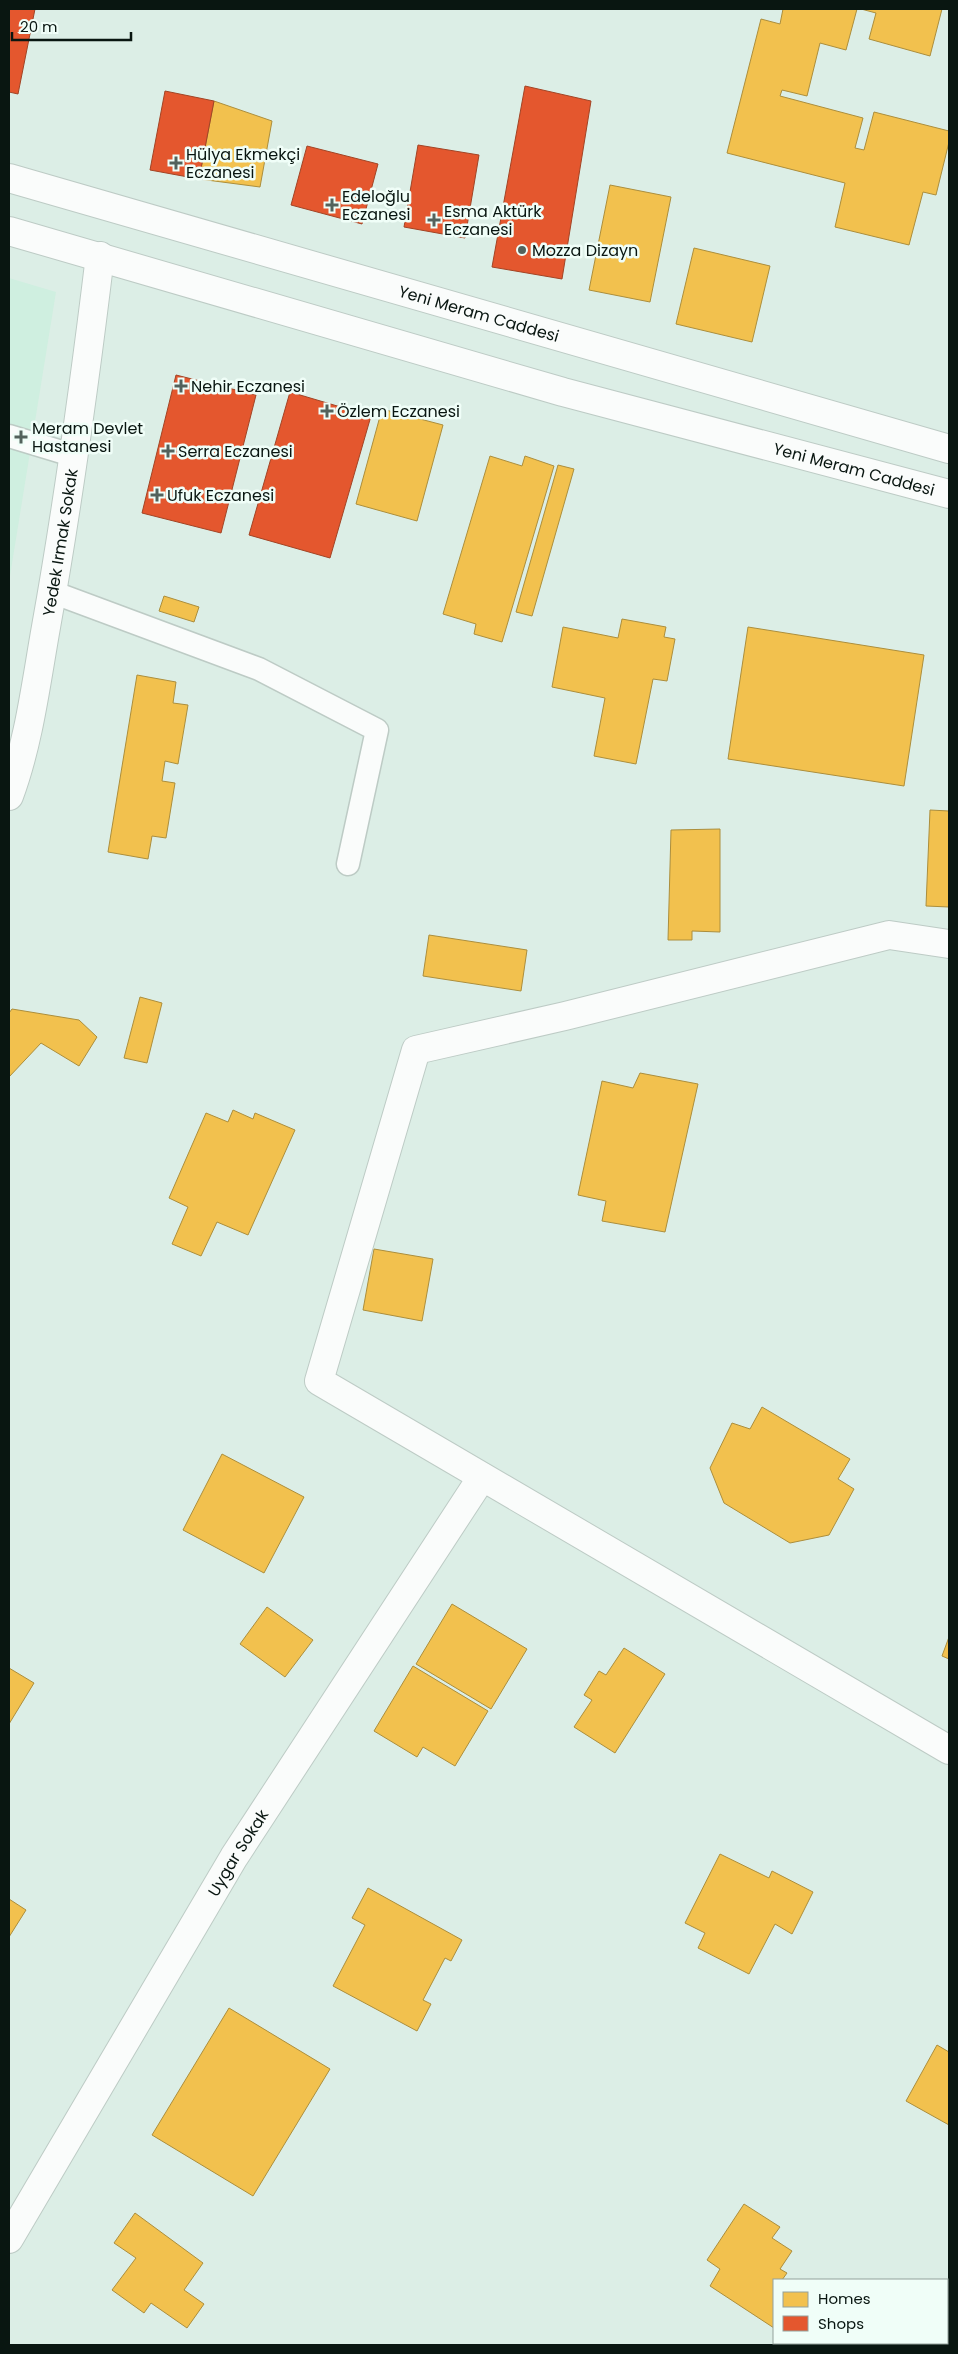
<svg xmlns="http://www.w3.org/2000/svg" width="958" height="2354" font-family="Poppins,sans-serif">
<rect width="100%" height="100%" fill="#dceee6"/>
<polygon fill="#cfefe0" points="9,278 56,292 9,582"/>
<g fill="#f2c14e" stroke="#ac8e3c">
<polygon points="783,9 857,9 846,50 820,43 807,96 782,90 780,96 863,118 855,148 864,150 874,112 949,131 949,142 936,195 923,192 909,245 835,227 845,183 727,153 761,19 780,24"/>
<polygon points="861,9 942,9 930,56 869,39 876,13"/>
<polygon points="214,101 272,121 260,187 199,179"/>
<polygon points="610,185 671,197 650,302 589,290"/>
<polygon points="694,248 770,266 752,342 676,324"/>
<polygon points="382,409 443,425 417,521 356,504"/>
<polygon points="490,456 522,466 525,456 554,466 502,642 474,634 476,624 443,614"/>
<polygon points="558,465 574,469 532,616 516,612"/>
<polygon points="164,596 199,607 194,622 159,611"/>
<polygon points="622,619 666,627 664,637 675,639 667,681 653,679 636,764 594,756 605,698 552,687 563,627 618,638"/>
<polygon points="748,627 924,655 904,786 728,759"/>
<polygon points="137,675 176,682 173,703 188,705 178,764 165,761 162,781 175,783 166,838 152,836 148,859 108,852"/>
<polygon points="930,810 949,811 949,907 926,906"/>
<polygon points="720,829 720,932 692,931 692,940 668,940 671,830"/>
<polygon points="429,935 527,950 521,991 423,976"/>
<polygon points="140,997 162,1003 147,1063 124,1058"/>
<polygon points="12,1009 79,1020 97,1037 79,1066 41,1043 9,1077 9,1013"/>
<polygon points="640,1073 698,1084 665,1232 602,1221 606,1201 578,1195 602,1081 633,1088"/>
<polygon points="233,1110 253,1119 255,1113 295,1130 248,1235 217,1222 201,1256 172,1244 188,1207 169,1198 206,1113 228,1122"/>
<polygon points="374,1249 433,1259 422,1321 363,1310"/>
<polygon points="762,1407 850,1459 838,1479 854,1489 829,1535 790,1543 724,1503 710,1468 732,1423 750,1429"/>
<polygon points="222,1454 304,1497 264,1573 183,1530"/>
<polygon points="452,1604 527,1649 491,1709 416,1664"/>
<polygon points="267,1607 313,1640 285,1677 240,1644"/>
<polygon points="949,1637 949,1659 942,1656"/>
<polygon points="624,1648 665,1674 615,1753 574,1727 592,1700 584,1695 599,1671 606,1675"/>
<polygon points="413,1666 488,1711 455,1766 423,1747 417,1757 374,1731"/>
<polygon points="9,1668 34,1683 9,1724"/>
<polygon points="720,1854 769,1878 772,1871 813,1892 792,1934 775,1924 749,1974 698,1948 705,1933 685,1923"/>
<polygon points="368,1888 462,1940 451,1961 445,1958 423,2000 431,2004 417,2031 333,1986 365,1925 352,1918"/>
<polygon points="9,1899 26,1910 9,1937"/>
<polygon points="229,2008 330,2069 253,2196 152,2135"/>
<polygon points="937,2045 949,2052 949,2125 906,2101"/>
<polygon points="744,2204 780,2227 772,2238 792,2251 780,2269 787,2273 782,2280 774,2280 774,2328 710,2286 720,2269 707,2260"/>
<polygon points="135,2213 203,2263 184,2290 204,2304 187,2328 151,2303 144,2313 112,2290 136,2258 114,2243"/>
</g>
<g fill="#e4572e" stroke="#a24425">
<polygon points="9,9 35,9 18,94 9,92"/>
<polygon points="525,86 591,101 562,279 492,267"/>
<polygon points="165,91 214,101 199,179 150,170"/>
<polygon points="418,145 479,155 465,238 404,227"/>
<polygon points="307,146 378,164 362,224 291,205"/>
<polygon points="176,375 256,395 221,533 142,513"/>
<polygon points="290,392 371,416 330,558 249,535"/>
</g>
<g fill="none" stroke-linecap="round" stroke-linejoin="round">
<g stroke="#bdcbc5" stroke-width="25">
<g id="service">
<polyline points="9,436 75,456"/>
<polyline points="52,592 259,669 377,730 348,864"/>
</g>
</g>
<g stroke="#bdcbc5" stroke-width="30">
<g id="minor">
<path id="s1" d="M 9,796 C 29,742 36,683 46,627 C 68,504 85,380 100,256"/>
<polyline points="949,944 889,935 565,1016 416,1050 319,1381 949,1750"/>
<path id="s2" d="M 9,2239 L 234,1857 L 482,1477"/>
</g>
</g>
<g stroke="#bdcbc5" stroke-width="30">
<g id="secondary">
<path id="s3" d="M 9,178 L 949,449"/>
<path id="s4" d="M 9,231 L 563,392 L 949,494"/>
</g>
</g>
<use href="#service" stroke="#fafcfb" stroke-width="22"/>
<use href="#minor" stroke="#fafcfb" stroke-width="28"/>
<use href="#secondary" stroke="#fafcfb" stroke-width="28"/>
</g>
<g fill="#53625c" stroke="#f0fef8" stroke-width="2">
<path d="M173.5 155.5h5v5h5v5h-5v5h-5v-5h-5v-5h5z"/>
<path d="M329.5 197.5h5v5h5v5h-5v5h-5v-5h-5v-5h5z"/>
<path d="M431.5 212.5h5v5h5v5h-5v5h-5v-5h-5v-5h5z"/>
<circle cx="522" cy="250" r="5"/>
<path d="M178.5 378.5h5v5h5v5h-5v5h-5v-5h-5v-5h5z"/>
<path d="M324.5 403.5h5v5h5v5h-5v5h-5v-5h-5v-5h5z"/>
<path d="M18.5 429.5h5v5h5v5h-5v5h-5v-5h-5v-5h5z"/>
<path d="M165.5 443.5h5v5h5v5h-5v5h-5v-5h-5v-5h5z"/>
<path d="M154.5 487.5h5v5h5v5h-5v5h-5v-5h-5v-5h5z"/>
</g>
<g text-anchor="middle" stroke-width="5" stroke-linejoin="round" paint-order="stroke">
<g font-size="16" fill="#091611" stroke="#f0fef8" text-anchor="start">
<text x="186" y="160">Hülya Ekmekçi<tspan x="186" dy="18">Eczanesi</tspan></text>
<text x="342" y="202">Edeloğlu<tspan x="342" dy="18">Eczanesi</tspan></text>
<text x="444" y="217">Esma Aktürk<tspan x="444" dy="18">Eczanesi</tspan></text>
<text x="532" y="256">Mozza Dizayn</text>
<text x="191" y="392">Nehir Eczanesi</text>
<text x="337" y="417">Özlem Eczanesi</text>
<text x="32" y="434">Meram Devlet<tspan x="32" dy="18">Hastanesi</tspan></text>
<text x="178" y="457">Serra Eczanesi</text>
<text x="167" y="501">Ufuk Eczanesi</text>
</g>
<g font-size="16" fill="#091611" stroke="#f0fef8">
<text dy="6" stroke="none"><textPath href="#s3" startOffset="489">Yeni Meram Caddesi</textPath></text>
<text dy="6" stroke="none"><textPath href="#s4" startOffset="878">Yeni Meram Caddesi</textPath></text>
<text dy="6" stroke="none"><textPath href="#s1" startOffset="259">Yedek Irmak Sokak</textPath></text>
<text dy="6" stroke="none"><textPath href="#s2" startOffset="449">Uygar Sokak</textPath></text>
</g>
</g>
<rect width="958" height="2354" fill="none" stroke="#091611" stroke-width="20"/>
<rect x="773" y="2279" width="175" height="65" fill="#f0fef8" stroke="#94a19c"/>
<rect x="783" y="2292" width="25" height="15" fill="#f2c14e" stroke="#94a19c"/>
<text x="818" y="2304" font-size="15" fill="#091611">Homes</text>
<rect x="783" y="2316" width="25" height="15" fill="#e4572e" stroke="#94a19c"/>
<text x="818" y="2329" font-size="15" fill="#091611">Shops</text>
<path d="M12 32v8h119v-8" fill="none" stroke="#091611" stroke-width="2.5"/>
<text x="20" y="32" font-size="15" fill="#091611" stroke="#f0fef8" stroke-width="4" paint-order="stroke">20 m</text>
</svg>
